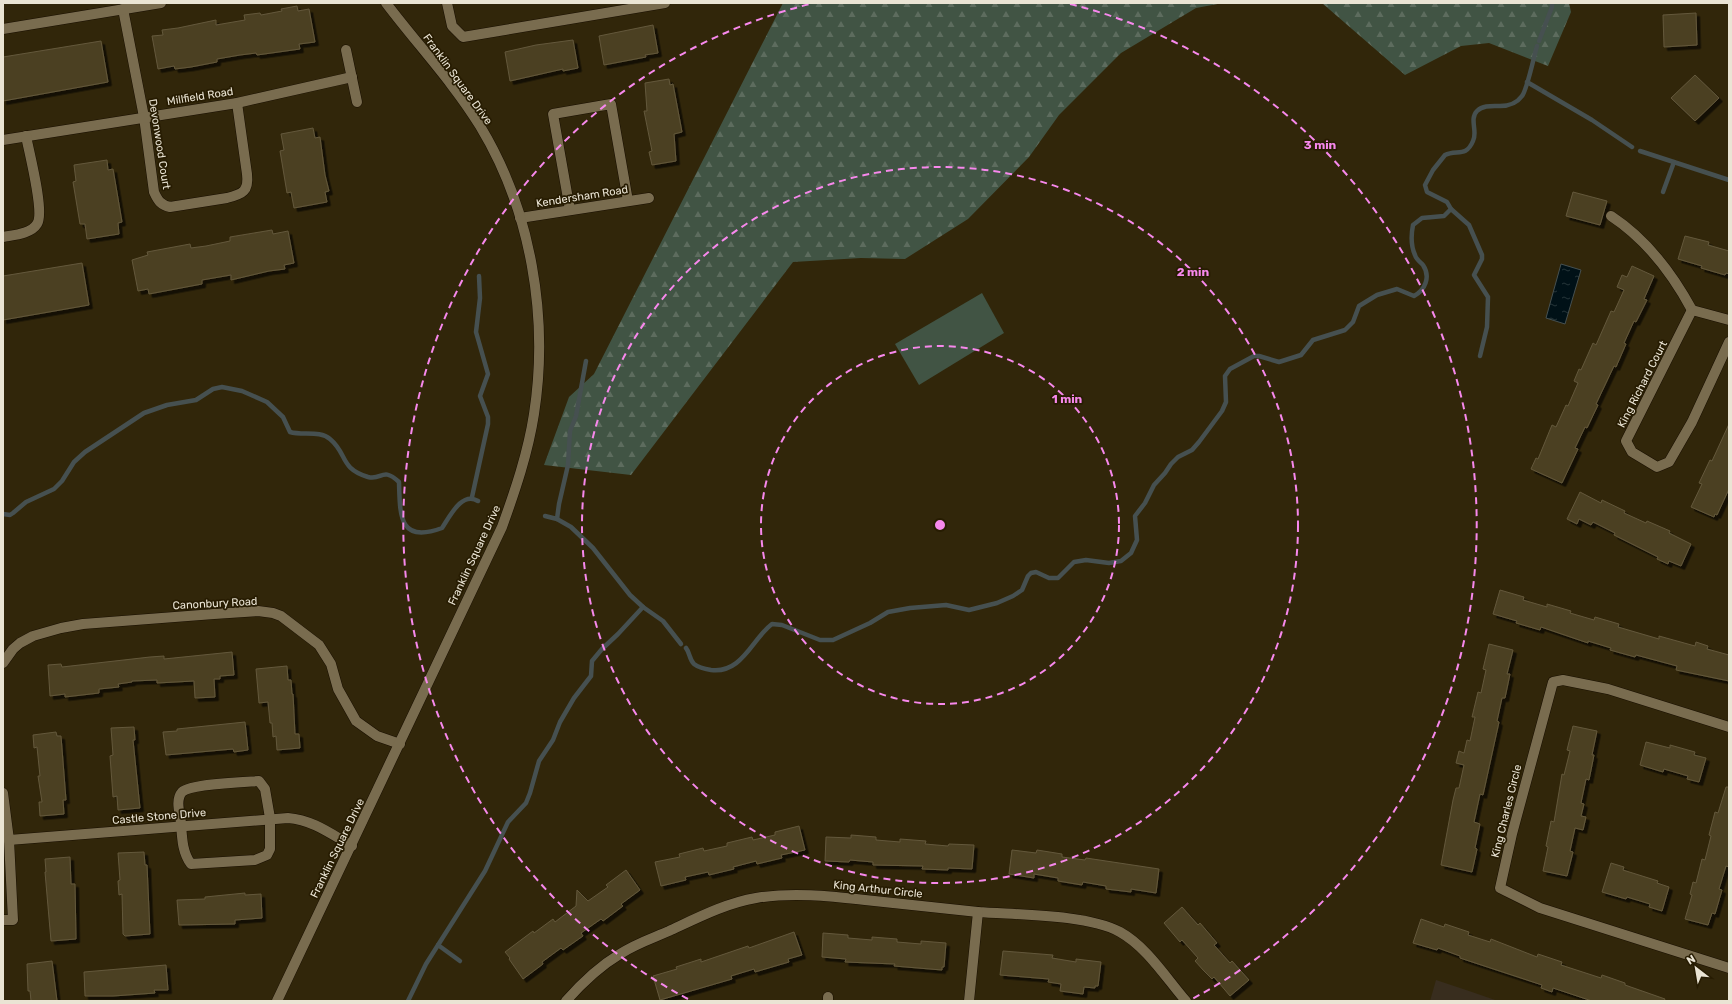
<svg xmlns="http://www.w3.org/2000/svg" width="1732" height="1004" font-family="Rubik,sans-serif">
<defs>
<pattern id="forest-firs" width="22" height="20" patternUnits="userSpaceOnUse"><rect width="22" height="20" fill="#415444"/><path d="M5 1l3.5 6h-7zM16 11l3.5 6h-7z" fill="#5d6c5e"/></pattern>
<pattern id="water-ripples" width="26" height="14" patternUnits="userSpaceOnUse"><rect width="26" height="14" fill="#001117"/><path d="M2 4q2-2 4 0t4 0M15 11q2-2 4 0t4 0" fill="none" stroke="#253438"/></pattern>
<filter id="shadow"><feDropShadow dx="3.5" dy="3.5" stdDeviation="0" flood-color="#0009"/></filter>
</defs>
<rect width="100%" height="100%" fill="#31260a"/>
<polygon fill="#382d1e" points="1436,980 1472,992 1498,1001 1430,1001"/>
<g fill="url(#forest-firs)">
<polygon points="783,3 1223,3 1196,8 1121,53 1059,115 1029,157 968,219 905,259 861,258 793,262 631,475 544,465 569,397 594,374"/>
<polygon points="1322,3 1569,3 1571,12 1548,66 1489,43 1461,46 1405,75"/>
</g>
<polygon fill="#415444" points="982,293 1004,333 919,385 895,344"/>
<polygon fill="url(#water-ripples)" stroke="#465050" points="1561,264 1581,270 1565,324 1546,318"/>
<g fill="none" stroke-linecap="round" stroke-linejoin="round">
<g stroke="#465050" stroke-width="4.5">
<polyline points="1539,41 1552,7 1552,3"/>
<polyline points="1527,82 1592,120 1632,147"/>
<polyline points="1640,151 1729,180"/>
<polyline points="1663,192 1674,162"/>
<path d="M 1480,356 L 1487,327 L 1488,297 L 1474,275 L 1482,259 L 1482,255 L 1469,225 L 1451,209 L 1447,202 L 1427,192 L 1425,185 L 1433,170 L 1445,155 C 1456,149 1466,158 1473,141 C 1478,132 1469,119 1477,111 C 1483,105 1492,106 1500,106 C 1508,106 1517,103 1522,96 C 1527,90 1534,56 1537,46"/>
<polyline points="472,497 488,424 488,417 480,396 488,374 476,332 480,298 479,276"/>
<path d="M 3,514 L 10,515 L 13,513 L 26,502 L 54,489 L 62,481 L 74,462 L 85,452 L 144,413 L 167,405 L 196,400 L 213,389 L 222,387 L 242,391 L 267,402 L 283,417 L 290,432 C 302,436 320,430 330,439 C 348,454 339,468 368,477 C 382,481 382,466 399,482 C 400,516 399,544 442,528 C 450,516 462,491 478,501"/>
<polyline points="545,516 557,519 571,527 593,548 630,595 643,607 663,621 681,644"/>
<polyline points="557,519 559,504 568,465 570,431 576,416 586,361"/>
<path d="M 686,648 C 690,653 689,659 694,664 C 699,668 705,669 711,670 C 742,674 752,639 772,624 L 782,625 L 820,640 L 833,640 L 870,623 L 888,612 L 910,608 L 946,605 L 969,610 L 997,603 L 1013,596 L 1022,590 L 1028,576 L 1031,573 L 1036,572 L 1049,578 L 1058,578 L 1074,562 L 1086,560 L 1109,563 L 1121,561 L 1131,553 L 1137,540 L 1135,516 L 1145,503 L 1154,485 L 1165,473 L 1171,464 L 1178,457 L 1192,450 L 1199,442 L 1222,411 L 1226,402 L 1225,376 L 1230,369 L 1254,356 L 1259,356 L 1279,362 L 1301,355 L 1313,340 L 1345,330 L 1353,322 L 1359,306 L 1377,295 L 1397,289 L 1414,296 C 1425,290 1431,277 1423,265 C 1420,262 1416,259 1415,255 C 1411,246 1411,235 1413,225 L 1422,218 L 1444,216 L 1451,209"/>
<polyline points="438,945 460,961"/>
<polyline points="408,1001 426,964 485,871 508,822 526,803 530,793 539,761 553,740 560,722 574,698 591,676 592,661 602,649 618,634 643,607"/>
</g>
</g>
<g fill="#4c4024" stroke="#63583b" filter="url(#shadow)">
<polygon points="297,6 298,11 309,9 315,42 299,44 300,49 257,55 256,53 240,55 217,59 217,62 191,67 175,69 174,66 158,69 152,36 163,35 162,30 178,28 216,20 216,25 245,20 244,15 260,13 261,15 282,11 281,9"/>
<polygon points="1696,13 1697,45 1664,47 1663,15"/>
<polygon points="653,25 658,53 645,55 646,57 604,65 599,36"/>
<polygon points="573,40 578,68 563,71 563,69 510,81 505,52 536,45"/>
<polygon points="101,41 108,82 3,101 3,57"/>
<polygon points="1695,75 1719,98 1695,121 1671,98"/>
<polygon points="669,79 670,85 673,84 682,132 674,134 676,161 652,165 649,152 652,151 644,111 647,111 645,83"/>
<polygon points="313,128 315,138 320,137 325,175 329,191 325,192 327,202 294,208 291,192 287,193 280,151 284,150 281,134"/>
<polygon points="107,160 108,170 113,169 122,222 118,223 119,234 87,239 85,224 80,224 73,182 76,181 74,165"/>
<polygon points="1573,192 1607,201 1600,225 1566,216"/>
<polygon points="272,230 273,234 288,231 294,263 284,265 285,269 269,271 231,280 231,275 202,280 202,284 149,294 148,289 138,291 132,260 148,255 147,252 190,244 191,248 206,246 230,241 230,237"/>
<polygon points="1685,236 1709,242 1708,245 1729,251 1729,274 1726,273 1725,275 1701,268 1702,266 1678,259"/>
<polygon points="82,263 89,305 3,320 3,276"/>
<polygon points="1632,266 1654,276 1644,299 1647,300 1636,322 1634,321 1624,343 1626,344 1616,367 1614,366 1596,404 1598,405 1587,428 1585,427 1575,448 1578,449 1562,483 1531,469 1536,458 1538,459 1552,425 1556,427 1566,405 1568,406 1578,383 1574,381 1579,369 1581,370 1593,343 1596,345 1611,311 1614,312 1624,290 1617,287 1622,275 1627,277"/>
<polygon points="1729,424 1729,489 1717,515 1715,514 1714,517 1691,507 1702,484 1699,483 1710,460 1712,461"/>
<polygon points="1580,492 1601,503 1602,500 1625,511 1624,513 1646,523 1647,521 1670,531 1669,533 1691,544 1681,566 1669,561 1668,564 1657,559 1658,557 1614,535 1615,533 1593,522 1591,525 1579,519 1577,524 1567,519"/>
<polygon points="1500,590 1524,597 1523,600 1547,607 1547,604 1571,611 1570,613 1594,620 1595,617 1619,624 1618,627 1659,639 1659,636 1695,646 1696,642 1708,646 1707,649 1729,655 1729,681 1676,670 1677,666 1636,655 1635,657 1610,650 1611,648 1588,641 1588,643 1541,627 1540,630 1516,623 1517,621 1493,614"/>
<polygon points="1489,644 1513,650 1507,674 1510,674 1505,698 1502,698 1497,721 1499,722 1483,795 1480,794 1474,822 1480,824 1475,848 1477,849 1472,872 1441,865 1453,800 1456,788 1459,788 1464,765 1456,763 1459,751 1464,753 1467,740 1470,741 1475,717 1472,717 1478,692 1481,693 1486,670 1483,669"/>
<polygon points="232,652 234,675 220,676 220,679 214,679 215,697 195,698 194,681 157,683 157,680 132,681 132,682 118,684 119,687 99,689 99,693 65,697 65,694 50,696 48,665 61,664 62,667 150,657 164,656 164,659"/>
<polygon points="287,666 288,680 291,680 292,694 293,694 295,734 299,734 300,748 277,750 276,736 273,737 272,723 270,723 268,702 259,703 256,669"/>
<polygon points="245,722 248,750 234,752 233,749 166,755 163,732 177,731 177,729"/>
<polygon points="1573,726 1597,731 1592,755 1594,755 1589,780 1586,779 1581,803 1584,804 1581,816 1586,817 1583,830 1575,828 1570,851 1573,852 1567,876 1543,871 1548,847 1546,846 1551,821 1554,822 1562,774 1564,775 1570,751 1567,750"/>
<polygon points="134,727 135,740 133,740 140,808 118,810 117,796 113,797 110,756 113,755 111,728"/>
<polygon points="56,732 57,736 61,736 66,800 63,800 64,814 40,816 39,802 42,802 38,776 40,776 37,747 34,748 33,735"/>
<polygon points="1646,742 1670,748 1670,745 1695,752 1694,755 1706,758 1699,782 1687,779 1688,776 1664,769 1663,772 1640,765"/>
<polygon points="1726,787 1729,787 1729,867 1726,866 1719,889 1722,890 1715,914 1712,913 1708,925 1685,919 1692,895 1690,894 1693,882 1696,883 1702,859 1705,860 1711,836 1709,835 1715,812 1718,813"/>
<polygon points="799,826 805,850 781,855 782,858 757,864 756,861 733,867 734,869 709,875 708,872 685,877 686,880 661,886 655,862 680,857 679,854 703,848 704,851 727,846 727,843 752,837 753,840 775,835 775,832"/>
<polygon points="851,835 876,837 876,840 900,842 900,839 926,841 925,844 948,846 949,844 974,845 972,869 948,868 948,870 922,869 923,866 873,865 873,862 850,860 849,862 825,861 826,837 851,838"/>
<polygon points="1012,850 1036,853 1037,850 1062,854 1062,857 1085,860 1086,858 1159,869 1156,893 1131,889 1131,892 1106,889 1106,886 1083,882 1082,885 1058,881 1058,878 1034,874 1034,878 1009,874"/>
<polygon points="144,852 145,865 147,865 150,934 125,936 123,934 122,894 119,895 118,881 120,880 118,853"/>
<polygon points="70,857 71,884 75,884 76,939 51,941 45,872 46,872 45,859"/>
<polygon points="1611,863 1624,867 1623,870 1658,881 1657,883 1669,887 1662,911 1649,907 1650,904 1627,897 1626,899 1602,892"/>
<polygon points="626,870 640,890 621,904 623,906 603,921 601,919 581,933 583,936 563,950 561,948 542,962 543,964 523,979 509,959 510,958 505,952 533,931 534,933 553,919 555,922 576,906 577,890 588,901 608,887 606,885"/>
<polygon points="245,893 245,895 261,894 262,918 235,920 235,924 179,925 177,900 205,899 205,897"/>
<polygon points="1182,907 1198,925 1200,923 1217,943 1214,945 1230,963 1232,961 1249,980 1230,996 1214,977 1212,979 1204,971 1195,961 1198,958 1182,940 1180,942 1164,923"/>
<polygon points="1421,919 1444,927 1445,924 1469,932 1468,935 1490,942 1491,939 1537,957 1538,954 1562,962 1561,965 1601,978 1602,975 1625,983 1625,985 1665,999 1664,1001 1592,1001 1553,988 1552,992 1541,988 1542,985 1460,958 1460,956 1438,948 1437,950 1413,943"/>
<polygon points="794,932 802,955 788,959 789,962 755,972 754,969 731,976 732,979 660,1000 653,976 677,969 676,967 701,959 701,962 748,946 749,948"/>
<polygon points="823,933 848,935 848,938 872,940 872,937 897,939 897,942 921,944 921,941 946,943 944,967 942,967 942,970 894,966 895,964 845,962 846,959 822,957"/>
<polygon points="1003,951 1053,955 1052,958 1076,962 1076,959 1101,962 1098,986 1095,986 1095,988 1084,987 1083,994 1060,991 1061,984 1048,982 1049,979 1000,975"/>
<polygon points="52,961 57,1001 31,1001 30,991 28,991 27,964"/>
<polygon points="166,965 168,990 154,990 155,993 113,996 85,996 84,972"/>
</g>
<g fill="none" stroke-linecap="round" stroke-linejoin="round">
<g stroke="#190f00" stroke-width="11">
<g id="minor">
<polyline points="447,3 452,26 463,37 665,3"/>
<path d="M 123,9 L 144,117 L 154,192 C 158,201 161,205 170,207 L 227,198 C 243,194 249,191 247,174 L 237,103"/>
<polyline points="3,29 161,3"/>
<polyline points="346,50 357,102"/>
<polyline points="3,140 237,103 352,77"/>
<polyline points="570,210 553,114 611,104 628,201"/>
<path d="M 1611,216 C 1646,239 1672,273 1692,310"/>
<polyline points="520,218 649,198"/>
<path d="M 3,237 C 13,235 31,234 37,224 C 45,213 29,152 26,136"/>
<polyline points="1692,310 1626,441 1632,452 1657,467 1669,462 1692,422 1729,342"/>
<polyline points="1692,310 1729,320"/>
<polyline points="3,663 13,649 20,643 33,636 61,628 83,624 214,614 258,611 273,613 281,616 319,645 331,664 338,689 356,721 377,736 400,744"/>
<polyline points="1729,727 1608,689 1563,680 1553,682 1512,834 1500,888 1540,908 1729,968"/>
<path d="M 259,781 L 265,789 L 270,818 L 270,849 L 267,855 L 255,860 L 191,864 C 182,852 182,837 181,823 C 180,814 175,800 182,792 C 190,784 245,782 259,781 Z"/>
<polyline points="3,793 9,840 13,920 3,920"/>
<path d="M 9,840 L 288,818 C 313,820 331,834 352,846"/>
<path d="M 277,1001 L 502,527 C 515,491 528,453 534,414 C 549,317 531,210 480,126 C 453,82 417,44 386,3"/>
<path d="M 566,1001 C 581,984 600,966 620,954 C 635,944 653,938 669,931 C 697,918 726,903 756,898 C 792,892 829,896 865,900 C 903,904 940,908 978,912 C 1017,915 1087,914 1120,932 C 1147,947 1166,978 1186,1001"/>
<polyline points="828,1001 828,997"/>
<polyline points="969,1001 978,912"/>
</g>
</g>
<use href="#minor" stroke="#796c4f" stroke-width="10"/>
</g>
<g fill="none" stroke="#f788ec" stroke-width="2" stroke-dasharray="7 5">
<circle cx="940" cy="525" r="179"/>
<circle cx="940" cy="525" r="358"/>
<path d="M688 999A537 537 0 0 1 810 4M1070 4A537 537 0 0 1 1192 999"/>
</g>
<g text-anchor="middle" stroke-width="3.5" stroke-linejoin="round" paint-order="stroke">
<g font-size="11" fill="#eae4d4" stroke="#271c02">
<text transform="translate(458 79) rotate(54)" y="4">Franklin Square Drive</text>
<text transform="translate(200 96) rotate(-9)" y="4">Millfield Road</text>
<text transform="translate(160 144) rotate(81)" y="4">Devonwood Court</text>
<text transform="translate(582 196) rotate(-9)" y="4">Kendersham Road</text>
<text transform="translate(1642 384) rotate(-63)" y="4">King Richard Court</text>
<text transform="translate(474 555) rotate(-65)" y="4">Franklin Square Drive</text>
<text transform="translate(215 603) rotate(-3)" y="4">Canonbury Road</text>
<text transform="translate(1506 811) rotate(-76)" y="4">King Charles Circle</text>
<text transform="translate(159 816) rotate(-5)" y="4">Castle Stone Drive</text>
<text transform="translate(337 848) rotate(-64)" y="4">Franklin Square Drive</text>
<text transform="translate(878 889) rotate(6)" y="4">King Arthur Circle</text>
</g>
</g>
<circle cx="940" cy="525" r="6" fill="#f788ec" stroke="#271c02" stroke-width="2"/>
<g font-size="12" text-anchor="middle" font-weight="bold" fill="#f788ec" stroke="#271c02" stroke-width="3.5" stroke-linejoin="round" paint-order="stroke">
<text x="1320" y="149">3 min</text>
<text x="1193" y="276">2 min</text>
<text x="1067" y="403">1 min</text>
</g>
<rect width="1732" height="1004" fill="none" stroke="#eae4d4" stroke-width="8"/>
<g transform="translate(1696 968) rotate(329)" stroke="#271c02" stroke-width="3" paint-order="stroke">
<path d="M0-3L7 15L0 10L-7 15Z" fill="#eae4d4"/>
<text y="-6" font-size="11" font-weight="bold" text-anchor="middle" fill="#eae4d4">N</text>
</g>
</svg>
